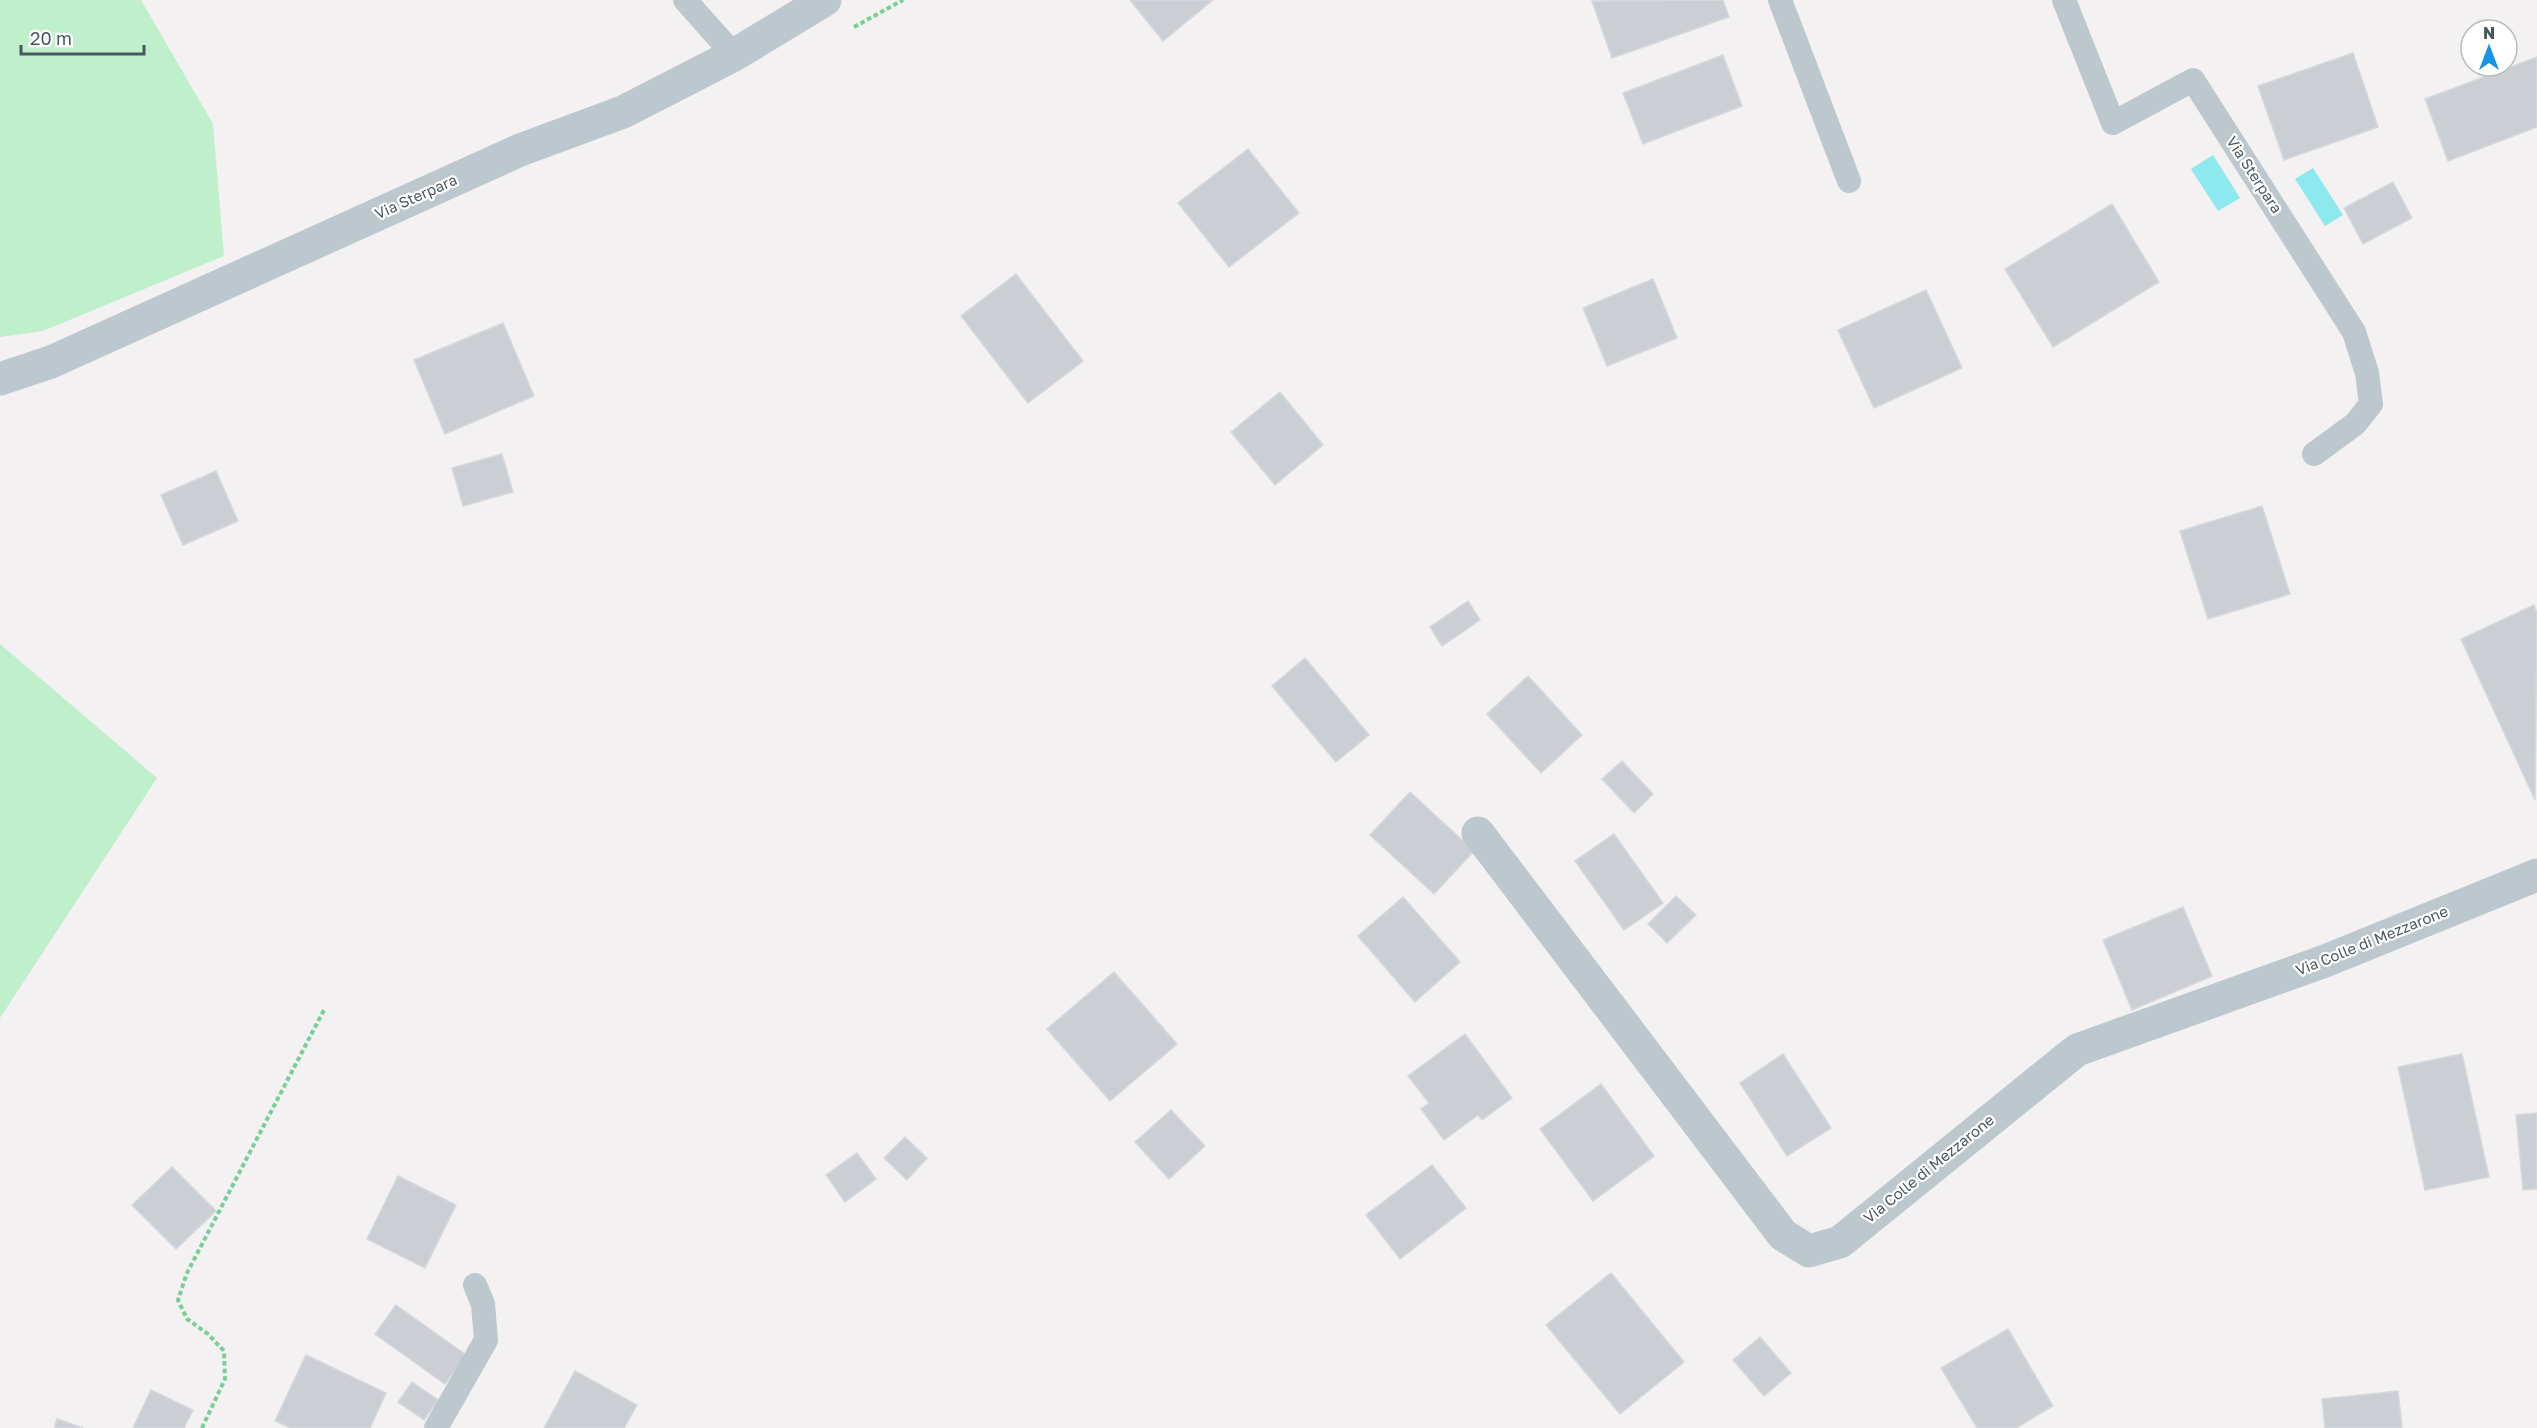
<svg xmlns="http://www.w3.org/2000/svg" width="2537" height="1428" font-family="'Golos Text',sans-serif">
<rect width="100%" height="100%" fill="#f3f1f1"/>
<g fill="#c0f0cb">
<polygon points="0,0 141,0 213,124 224,256 43,331 0,337"/>
<polygon points="0,644 157,778 0,1018"/>
</g>
<g fill="#8de9ee">
<polygon points="2213,155 2240,198 2218,211 2191,169"/>
<polygon points="2313,168 2343,215 2325,226 2295,179"/>
</g>
<g fill="#cbcfd3" stroke="#d5d8dc" stroke-width="1.5">
<polygon points="1130,0 1213,0 1163,41"/>
<polygon points="1723,0 1729,17 1612,58 1592,1"/>
<polygon points="2353,53 2378,127 2284,160 2258,86"/>
<polygon points="1723,55 1742,106 1643,144 1623,93"/>
<polygon points="2537,57 2537,127 2448,161 2425,99"/>
<polygon points="1248,149 1299,213 1229,267 1178,203"/>
<polygon points="2393,182 2412,218 2363,244 2344,208"/>
<polygon points="2112,204 2159,282 2053,347 2005,269"/>
<polygon points="1016,274 1083,361 1028,403 961,316"/>
<polygon points="1653,279 1677,338 1607,366 1583,308"/>
<polygon points="1926,290 1962,368 1874,408 1838,330"/>
<polygon points="503,323 534,396 445,434 414,360"/>
<polygon points="1280,392 1323,445 1275,485 1231,432"/>
<polygon points="502,454 513,492 463,506 452,468"/>
<polygon points="216,471 238,521 183,545 161,495"/>
<polygon points="2262,506 2290,594 2208,619 2180,531"/>
<polygon points="1468,601 1480,620 1442,646 1430,627"/>
<polygon points="2534,605 2537,613 2535,800 2461,639"/>
<polygon points="1305,658 1369,735 1336,762 1272,686"/>
<polygon points="1528,676 1582,735 1541,773 1487,714"/>
<polygon points="1622,761 1653,794 1634,813 1602,779"/>
<polygon points="1410,792 1474,851 1434,894 1370,835"/>
<polygon points="1614,834 1663,903 1624,930 1575,861"/>
<polygon points="1676,896 1696,915 1667,943 1648,924"/>
<polygon points="1403,897 1460,962 1415,1002 1358,936"/>
<polygon points="2183,907 2212,976 2132,1010 2103,940"/>
<polygon points="1114,972 1177,1044 1110,1101 1047,1029"/>
<polygon points="1465,1034 1512,1098 1482,1120 1478,1115 1444,1140 1421,1109 1429,1103 1408,1076"/>
<polygon points="1783,1054 1831,1128 1787,1156 1740,1083"/>
<polygon points="2462,1054 2489,1177 2425,1190 2398,1067"/>
<polygon points="1601,1084 1654,1156 1593,1201 1540,1129"/>
<polygon points="1171,1110 1205,1146 1169,1179 1135,1142"/>
<polygon points="2537,1113 2537,1189 2523,1190 2516,1115"/>
<polygon points="905,1137 927,1158 907,1180 884,1158"/>
<polygon points="857,1153 876,1179 845,1202 826,1175"/>
<polygon points="1432,1165 1466,1208 1400,1259 1366,1215"/>
<polygon points="172,1167 216,1211 176,1249 132,1205"/>
<polygon points="398,1176 456,1205 425,1268 367,1239"/>
<polygon points="1611,1273 1684,1362 1620,1414 1546,1325"/>
<polygon points="396,1305 466,1355 445,1384 375,1334"/>
<polygon points="2008,1329 2053,1406 2016,1428 1977,1428 1941,1368"/>
<polygon points="1760,1337 1791,1373 1764,1396 1733,1360"/>
<polygon points="306,1355 386,1393 370,1428 291,1428 275,1421"/>
<polygon points="575,1371 637,1405 624,1428 544,1428"/>
<polygon points="412,1382 438,1400 424,1420 398,1402"/>
<polygon points="151,1390 193,1410 184,1428 133,1428"/>
<polygon points="2398,1391 2402,1428 2325,1428 2322,1399"/>
<polygon points="57,1419 83,1428 54,1428"/>
</g>
<g fill="none" stroke-linecap="round" stroke-linejoin="round">
<g stroke="#77cf96" stroke-width="4" stroke-dasharray="4.5 3" stroke-linecap="butt">
<polyline points="854,27 903,0"/>
<polyline points="202,1428 225,1379 224,1351 208,1334 187,1319 178,1300 187,1273 325,1008"/>
</g>
<g stroke="#bcc8ce" stroke-width="24">
<polyline points="685,0 734,55"/>
<polyline points="1780,0 1849,181"/>
<polyline points="2064,0 2113,123 2193,80 2354,332 2367,373 2371,404 2355,424 2314,454"/>
<polyline points="436,1428 486,1340 483,1304 475,1285"/>
</g>
<g stroke="#bcc8ce" stroke-width="33">
<polyline points="0,379 51,362 520,150 623,112 734,55 825,0"/>
<polyline points="1478,833 1783,1235 1809,1251 1840,1242 2077,1050 2325,961 2537,875"/>
</g>
</g>
<g text-anchor="middle" stroke-width="4.5" stroke-linejoin="round" paint-order="stroke">
<g font-size="15" fill="#48585f" stroke="#fff">
<text transform="translate(2254 175) rotate(57)" y="5">Via Sterpara</text>
<text transform="translate(416 197) rotate(-24)" y="5">Via Sterpara</text>
<text transform="translate(2372 941) rotate(-22)" y="5">Via Colle di Mezzarone</text>
<text transform="translate(1929 1169) rotate(-39)" y="5">Via Colle di Mezzarone</text>
</g>
</g>
<g transform="translate(2489 48)"><circle r="28" fill="#ffffff" stroke="#b6bcbf" stroke-width="1.5"/>
<path d="M0-4.5L10 22L0 15L-10 22Z" fill="#1793e8"/>
<text y="-9" font-size="16" font-weight="bold" text-anchor="middle" fill="#48585f">N</text>
</g>
<path d="M21 45v9h123v-9" fill="none" stroke="#48585f" stroke-width="3"/>
<text x="30" y="45" font-size="18" fill="#48585f" stroke="#ffffff" stroke-width="4.5" paint-order="stroke">20 m</text>
</svg>
